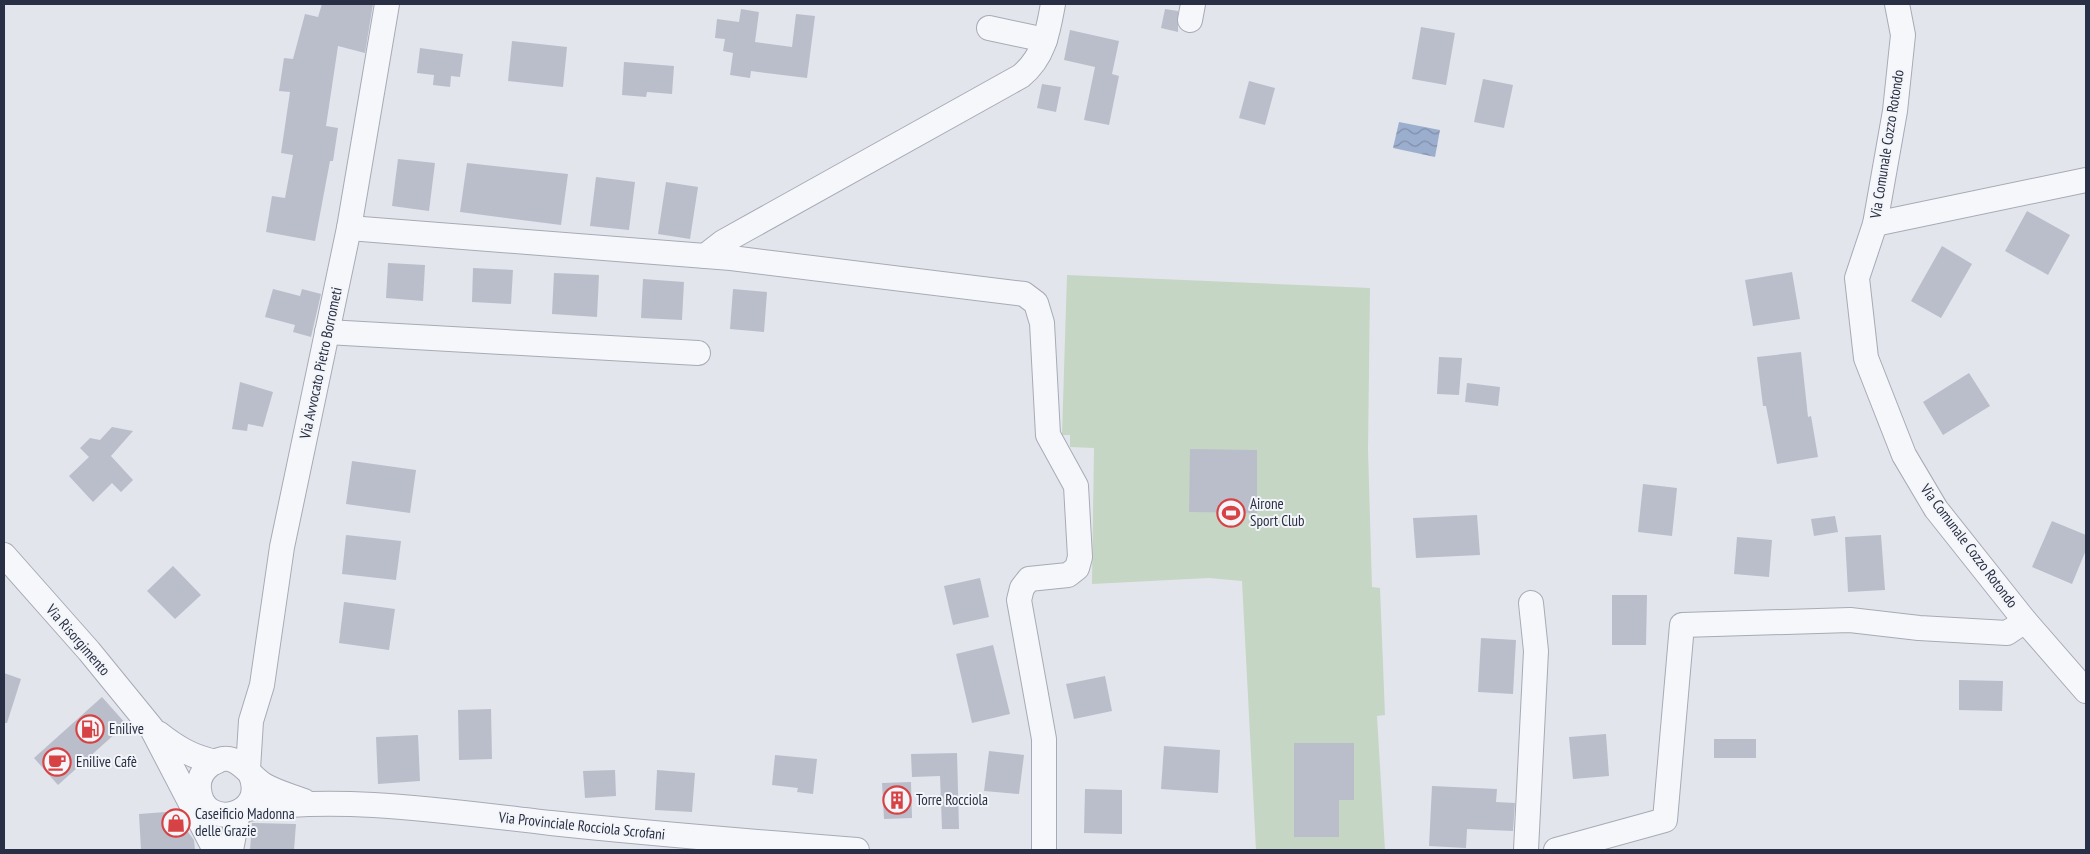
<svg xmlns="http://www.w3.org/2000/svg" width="2090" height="854" font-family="'PT Sans Narrow',sans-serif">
<defs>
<pattern id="water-waves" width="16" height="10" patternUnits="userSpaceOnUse" patternTransform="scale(1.25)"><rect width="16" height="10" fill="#9caece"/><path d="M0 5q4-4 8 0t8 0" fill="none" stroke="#7f8ea9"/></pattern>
</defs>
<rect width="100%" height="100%" fill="#e3e5ec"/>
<polygon fill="#c6d6c4" points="1067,275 1370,288 1368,450 1372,587 1380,588 1385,715 1377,716 1385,850 1256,850 1242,581 1209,578 1092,584 1094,448 1070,447 1070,435 1062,435"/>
<polygon fill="url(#water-waves)" points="1399,122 1440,130 1435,157 1393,148"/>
<g fill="#babeca">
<polygon points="322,4 373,4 365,53 338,46 326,126 338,128 333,161 330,161 315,241 266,232 272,196 285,198 293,155 281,153 290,92 279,91 284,58 293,59 305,14 318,17"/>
<polygon points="741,9 759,12 755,42 792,47 796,14 815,16 807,78 751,71 750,78 730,75 733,53 723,51 725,39 715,38 717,19 739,22"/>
<polygon points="1165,9 1178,11 1178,32 1161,28"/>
<polygon points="1421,27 1455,33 1446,85 1412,79"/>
<polygon points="1070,30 1119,41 1112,74 1119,76 1109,125 1084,120 1095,67 1064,60"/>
<polygon points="512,41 567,47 563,87 508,81"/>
<polygon points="420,48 463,54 460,77 451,76 450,87 433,85 434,75 417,73"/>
<polygon points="624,62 674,66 672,94 647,92 646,97 622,95"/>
<polygon points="1483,79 1513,85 1504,128 1474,122"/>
<polygon points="1249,81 1275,88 1265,125 1239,118"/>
<polygon points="1042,84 1061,87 1056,112 1037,108"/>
<polygon points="398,159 435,163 429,211 392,206"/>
<polygon points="467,163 568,174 561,225 460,212"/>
<polygon points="596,177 635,182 629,230 590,226"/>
<polygon points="666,182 698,187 690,239 658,234"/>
<polygon points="2027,211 2070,235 2048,275 2005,251"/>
<polygon points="1942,246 1972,264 1941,318 1911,301"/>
<polygon points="388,263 425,265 423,301 386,298"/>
<polygon points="473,268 513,270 511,304 472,302"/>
<polygon points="1792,272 1800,319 1753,326 1745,280"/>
<polygon points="554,273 599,275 597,317 552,314"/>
<polygon points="643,279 684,282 682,320 641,318"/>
<polygon points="273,289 300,296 302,289 321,294 311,337 293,332 295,325 265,317"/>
<polygon points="733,289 767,292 764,332 730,329"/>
<polygon points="1801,352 1808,417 1811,416 1818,457 1777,464 1766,406 1763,406 1757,357"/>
<polygon points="1439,357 1462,358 1459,395 1437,394"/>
<polygon points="1969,373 1990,406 1943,435 1923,402"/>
<polygon points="240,382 273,392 263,427 248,424 247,431 232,429"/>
<polygon points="1467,383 1500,387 1498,406 1465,402"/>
<polygon points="112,427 133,431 111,456 133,480 121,492 112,483 93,502 69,476 89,457 80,448 90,438 100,440"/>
<polygon points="1190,449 1257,450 1257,513 1189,512"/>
<polygon points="352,461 416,470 410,513 346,504"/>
<polygon points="1643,484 1677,488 1672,536 1638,532"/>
<polygon points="1477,515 1480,555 1416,558 1413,518"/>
<polygon points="1835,516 1838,532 1814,536 1811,519"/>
<polygon points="2052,521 2086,535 2086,550 2072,584 2032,567"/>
<polygon points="346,535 401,541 396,580 342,574"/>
<polygon points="1881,535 1885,590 1848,592 1845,537"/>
<polygon points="1737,537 1772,540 1769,577 1734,574"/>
<polygon points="173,566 201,595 175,619 147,591"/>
<polygon points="980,578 989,617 953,625 944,586"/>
<polygon points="1612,595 1647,595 1646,645 1612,645"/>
<polygon points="344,602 395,609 389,650 339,643"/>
<polygon points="1481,638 1516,640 1513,694 1478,692"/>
<polygon points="993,645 1010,714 972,723 956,654"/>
<polygon points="4,673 21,679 7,723 4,723"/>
<polygon points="1105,676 1112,711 1074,719 1066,684"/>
<polygon points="1959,680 2003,681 2002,711 1959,710"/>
<polygon points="102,697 126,724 58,785 34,758"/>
<polygon points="491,709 492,759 459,760 458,710"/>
<polygon points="1606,734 1609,776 1573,779 1569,737"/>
<polygon points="418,735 420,781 378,784 376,737"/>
<rect x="1714" y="739" width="42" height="19"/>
<polygon points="1294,743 1354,743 1354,800 1339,800 1339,837 1294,837"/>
<polygon points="1164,746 1220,750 1218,793 1161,789"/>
<polygon points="989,751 1024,755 1019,794 984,791"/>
<polygon points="957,753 959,829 942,829 940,776 912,777 911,754"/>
<polygon points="775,755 817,759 813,794 797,792 798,788 772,785"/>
<polygon points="615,770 616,796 585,798 583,771"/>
<polygon points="657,770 695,773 692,812 655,810"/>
<polygon points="911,782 912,818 884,819 882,783"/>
<polygon points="1432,786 1497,789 1496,802 1515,803 1513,831 1467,829 1466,848 1429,846"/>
<polygon points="1085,789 1122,790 1122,834 1084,833"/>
<polygon points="179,811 188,832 194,840 195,850 141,850 139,814"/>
<polygon points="252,823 296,824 294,850 250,850"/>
</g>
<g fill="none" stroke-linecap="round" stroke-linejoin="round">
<g stroke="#a7abb7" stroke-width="26">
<g id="minor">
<polyline points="1897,4 1903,35 1895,111 1875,224 1857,278 1866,358 1904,455 1936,509 2025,621 2086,691"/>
<polyline points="1190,20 1193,4"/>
<polyline points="989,28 1045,40"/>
<polyline points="1875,224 2086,180"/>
<polyline points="349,228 731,258 1024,294 1036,303 1042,323 1048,435 1076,486 1080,557 1077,568 1068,575 1029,579 1022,588 1019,600 1044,739 1044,850"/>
<path d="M 705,256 L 723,242 L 1021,76 C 1044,57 1048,32 1053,4"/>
<polyline points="327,332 698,353"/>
<polyline points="4,555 89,651 151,727 215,850"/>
<path d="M 158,733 C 177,748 192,757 216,762"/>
<polyline points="248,769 251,721 262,685 282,547 349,228 387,4"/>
<path d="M 250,773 C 270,817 202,832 199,789 C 198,780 202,771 210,765 C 235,746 247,775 264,785 C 276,792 291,796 304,801"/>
<path d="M 242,810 C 341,794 452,812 551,823 C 653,834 755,842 857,850"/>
<polyline points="231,850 238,813"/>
<polyline points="1526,850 1536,651 1531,603"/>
<polyline points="1556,850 1665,820 1682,625 1850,620 1919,628 2007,633 2025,621"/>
</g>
</g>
<use href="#minor" stroke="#f6f7fa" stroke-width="24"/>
</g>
<defs>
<g id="stadium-ring" transform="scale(1.4375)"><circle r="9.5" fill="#f3f5f9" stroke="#d74245" stroke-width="1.5"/><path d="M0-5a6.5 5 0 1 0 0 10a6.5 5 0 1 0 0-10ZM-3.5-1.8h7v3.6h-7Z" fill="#d74245"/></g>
<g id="fuel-ring" transform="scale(1.4375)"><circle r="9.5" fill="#f3f5f9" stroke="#d74245" stroke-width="1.5"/><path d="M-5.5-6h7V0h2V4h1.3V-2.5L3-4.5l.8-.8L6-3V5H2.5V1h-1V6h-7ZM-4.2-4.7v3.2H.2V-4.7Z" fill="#d74245"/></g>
<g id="cafe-ring" transform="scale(1.4375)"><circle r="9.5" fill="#f3f5f9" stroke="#d74245" stroke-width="1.5"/><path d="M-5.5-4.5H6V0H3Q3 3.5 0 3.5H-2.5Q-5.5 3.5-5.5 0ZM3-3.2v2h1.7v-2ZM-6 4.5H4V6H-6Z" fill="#d74245"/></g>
<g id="building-ring" transform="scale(1.4375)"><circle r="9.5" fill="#f3f5f9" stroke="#d74245" stroke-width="1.5"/><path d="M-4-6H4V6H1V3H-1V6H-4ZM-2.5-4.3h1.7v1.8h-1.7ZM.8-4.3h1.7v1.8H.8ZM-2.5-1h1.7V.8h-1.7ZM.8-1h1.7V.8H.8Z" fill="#d74245"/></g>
<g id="shop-ring" transform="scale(1.4375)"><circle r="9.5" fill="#f3f5f9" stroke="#d74245" stroke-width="1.5"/><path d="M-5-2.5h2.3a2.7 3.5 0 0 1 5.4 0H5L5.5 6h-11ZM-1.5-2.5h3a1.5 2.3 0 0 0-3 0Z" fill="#d74245"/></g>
</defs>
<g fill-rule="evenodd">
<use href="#stadium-ring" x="1231" y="513"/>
<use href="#fuel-ring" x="90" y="729"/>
<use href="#cafe-ring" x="57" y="762"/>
<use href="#building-ring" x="897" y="800"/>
<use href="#shop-ring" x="176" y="823"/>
</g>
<g text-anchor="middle" stroke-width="4" stroke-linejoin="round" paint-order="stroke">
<g font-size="15" fill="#293045" stroke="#f3f5f9">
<text transform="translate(1887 144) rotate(-81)" y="5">Via Comunale Cozzo Rotondo</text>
<text transform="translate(321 363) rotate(-78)" y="5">Via Avvocato Pietro Borrometi</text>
<text transform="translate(1969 546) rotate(53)" y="5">Via Comunale Cozzo Rotondo</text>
<text transform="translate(78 640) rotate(49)" y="5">Via Risorgimento</text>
<text transform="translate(582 826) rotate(6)" y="5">Via Provinciale Rocciola Scrofani</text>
</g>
<g font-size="15" fill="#293045" stroke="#f3f5f9" text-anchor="start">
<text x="1250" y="509">Airone<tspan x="1250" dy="17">Sport Club</tspan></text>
<text x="109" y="734">Enilive</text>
<text x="76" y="767">Enilive Cafè</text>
<text x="916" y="805">Torre Rocciola</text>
<text x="195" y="819">Caseificio Madonna<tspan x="195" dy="17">delle Grazie</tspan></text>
</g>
</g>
<rect width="2090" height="854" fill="none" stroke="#293045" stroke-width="10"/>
</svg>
